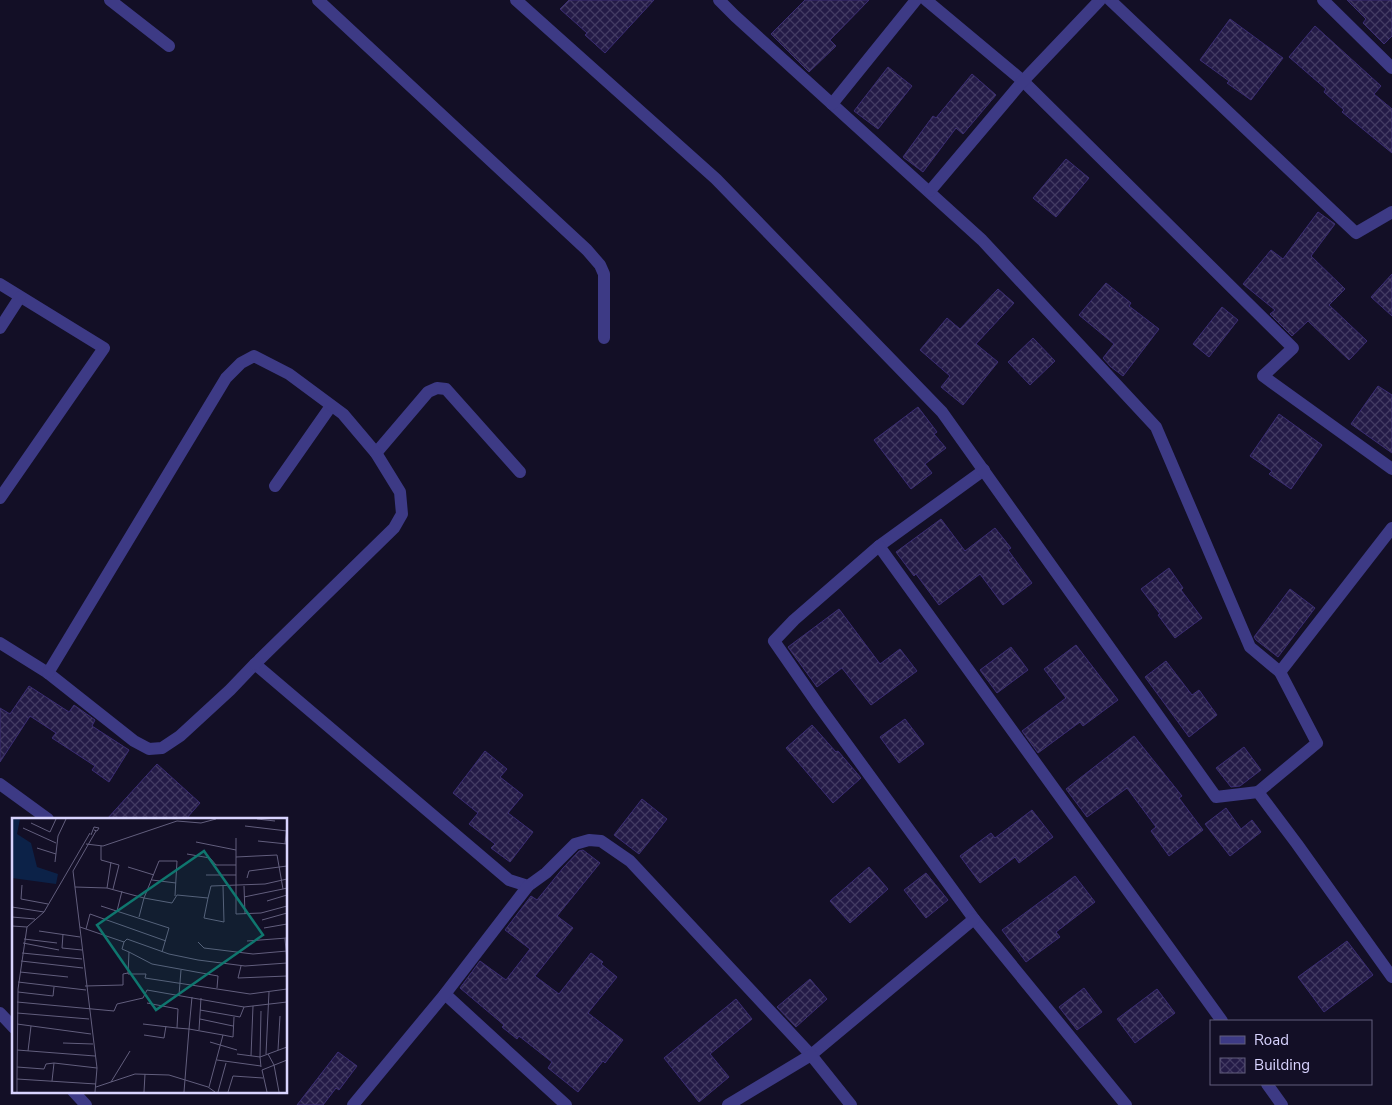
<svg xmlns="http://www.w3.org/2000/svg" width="1392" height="1105" font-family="'Nunito Sans',sans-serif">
<defs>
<pattern id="building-cross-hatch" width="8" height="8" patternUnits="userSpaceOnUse" patternTransform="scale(1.25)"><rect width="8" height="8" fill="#241b47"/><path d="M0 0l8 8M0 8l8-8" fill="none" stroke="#433b63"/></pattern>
</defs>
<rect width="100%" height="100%" fill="#130f26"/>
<g fill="url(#building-cross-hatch)" stroke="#3b2d73">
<polygon points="569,0 654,0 605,53 585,35 587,33 560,9"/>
<polygon points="805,0 869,0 830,40 836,46 809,72 771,34"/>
<polygon points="1347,0 1392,0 1392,36 1384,44 1363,23 1366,19"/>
<polygon points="1230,19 1283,58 1251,100 1227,83 1229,81 1200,60"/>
<polygon points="1315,26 1381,86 1374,94 1392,109 1392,153 1342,112 1344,110 1324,92 1326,89 1289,57"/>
<polygon points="888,67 912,86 878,129 854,111"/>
<polygon points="972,74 996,95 963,134 956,128 923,172 903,157 933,116 936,118"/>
<polygon points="1066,159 1089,178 1056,217 1033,198"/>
<polygon points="1318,212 1335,224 1311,256 1345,289 1329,305 1367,341 1349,360 1308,321 1292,336 1270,314 1275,310 1243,284 1271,250 1283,259"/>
<polygon points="1392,274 1392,316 1371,297"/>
<polygon points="1106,283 1131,303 1129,306 1159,329 1123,376 1111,367 1103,358 1114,344 1079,315"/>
<polygon points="998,289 1014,303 976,344 998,362 963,405 941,387 950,376 920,350 947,318 960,329"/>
<polygon points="1222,307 1238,320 1209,357 1193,344"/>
<polygon points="1033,338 1055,361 1030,385 1008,362"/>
<polygon points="1378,386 1392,395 1392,453 1351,424"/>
<polygon points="918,407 937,432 934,434 946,448 925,464 932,473 911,489 874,440"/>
<polygon points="1279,414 1322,445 1291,489 1269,474 1272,471 1250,456"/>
<polygon points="941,519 965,551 995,528 1011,548 1008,550 1032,583 1003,605 980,574 939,605 916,574 914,576 896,552"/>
<polygon points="1169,568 1183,588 1181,590 1202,618 1175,638 1158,615 1160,614 1141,589"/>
<polygon points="1290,589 1315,608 1278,657 1256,640 1254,637"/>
<polygon points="839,609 880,664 900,649 917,671 871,705 842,668 817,687 788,647"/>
<polygon points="1076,645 1118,700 1083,726 1080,722 1038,753 1022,731 1066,698 1044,669"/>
<polygon points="1011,647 1028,670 997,693 980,670"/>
<polygon points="1166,661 1192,695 1199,690 1217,715 1189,737 1145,677"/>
<polygon points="29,686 69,712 74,705 95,720 92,726 129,750 109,782 92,770 95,766 52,738 56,733 30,716 0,762 0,708 10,714"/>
<polygon points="905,719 924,744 899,763 880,737"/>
<polygon points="812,725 836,752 838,751 861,778 833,803 786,748"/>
<polygon points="1134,736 1182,796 1179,798 1203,830 1169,856 1151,831 1156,827 1127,788 1087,817 1066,789"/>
<polygon points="1244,747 1261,770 1240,786 1231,787 1216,768"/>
<polygon points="485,751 507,769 500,777 523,795 508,813 533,832 510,862 491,848 495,844 469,824 478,813 453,793"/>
<polygon points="157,764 200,803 186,819 107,819"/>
<polygon points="642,799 667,819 639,854 614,835"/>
<polygon points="1226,808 1241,829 1252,820 1261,832 1230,856 1205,824"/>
<polygon points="1032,810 1053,837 1019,863 1015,857 980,883 960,856 991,833 995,838"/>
<polygon points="583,850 600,863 557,916 573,928 535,976 559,994 591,953 603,962 601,964 617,977 588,1013 623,1040 605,1063 603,1061 578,1092 548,1068 552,1062 519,1036 517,1039 502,1027 504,1025 460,988 480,961 506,980 530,949 505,930 531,896 537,900 563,868 579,851"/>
<polygon points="869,867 888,889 850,923 830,901"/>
<polygon points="926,873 948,900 926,918 904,890"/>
<polygon points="1075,876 1095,902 1056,932 1060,937 1026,962 1002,930"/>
<polygon points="1347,941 1373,975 1324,1012 1298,977"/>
<polygon points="810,979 827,999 796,1027 777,1007"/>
<polygon points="1084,988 1102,1012 1077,1030 1059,1007"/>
<polygon points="1157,989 1175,1013 1135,1043 1117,1019"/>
<polygon points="736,999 752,1019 710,1054 729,1077 699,1102 664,1058"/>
<polygon points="338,1052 357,1066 339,1090 336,1088 323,1105 297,1105"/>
</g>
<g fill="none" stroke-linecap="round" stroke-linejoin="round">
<polyline stroke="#3d3a85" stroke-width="12" points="376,453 428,392 437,388 446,389 520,472"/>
<g stroke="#3d3a85" stroke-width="12">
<polyline points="110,0 169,46"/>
<polyline points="318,0 587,250 600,265 604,274 604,338"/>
<polyline points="719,0 735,16 982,240 1156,427 1250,647 1280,672"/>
<polyline points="926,0 1023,81 1293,348 1263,376 1392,469"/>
<polyline points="1110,0 1356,233 1392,212"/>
<polyline points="1323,0 1392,68"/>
<polyline points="832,104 916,0"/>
<polyline points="930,191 1023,81 1100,0"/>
<polyline points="0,284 104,348 0,498"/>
<polyline points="0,328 20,297"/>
<polyline points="984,470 879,546 794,620 774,641 819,706 974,919 1126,1105"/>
<polyline points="275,486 331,406"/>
<polyline points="879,546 1222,1021"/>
<polyline points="0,643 48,673 134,741 149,749 162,748 180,736 230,690 255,664 509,880 528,886 546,873 575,844 589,840 601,841 630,861 811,1055 974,919"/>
<polyline points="48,673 226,378 241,363 254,356 289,374 343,414 376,453 400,492 402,514 394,528 255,664"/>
<polyline points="0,784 48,819"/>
<polyline points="1258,792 1317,743 1280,672 1392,528"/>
<polyline points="445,994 566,1105"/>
<polyline points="0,1013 14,1028"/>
<polyline points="1267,1084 1282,1105"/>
<polyline points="73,1091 86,1105"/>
<polyline points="353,1105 445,994 528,886"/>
<polyline points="728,1105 811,1055 851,1105"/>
</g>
<polyline stroke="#3d3a85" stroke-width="12" points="516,0 716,179 942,412 1216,797 1258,792 1297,844 1392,977"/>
</g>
<g transform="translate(12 818)">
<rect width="275" height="275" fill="#130f26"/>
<path d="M 0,1 L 8,1 L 5,16 L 19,25 L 25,49 L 46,56 L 44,66 L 0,60 Z" fill="#0c2248"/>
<path fill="none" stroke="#625e7d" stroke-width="1" d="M 245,1 L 263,3M 19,5 L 38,14 L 44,1M 233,8 L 275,13M 11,10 L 44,25M 79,17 L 82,9 L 87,10 L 85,13 L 82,12M 224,20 L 224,96 L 249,95 L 275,88M 246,23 L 275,26M 184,24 L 224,32M 74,26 L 91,28 L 165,3 L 189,5 L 204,1M 273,26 L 275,6M 89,28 L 89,42 L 107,47 L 101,71M 25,30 L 44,36M 175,36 L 198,40 L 204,47 L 224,47M 224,39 L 265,37 L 271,71 L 275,70M 43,44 L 46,18 L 54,1M 116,49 L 142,57M 194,57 L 224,57M 235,60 L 237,53 L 275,48M 140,62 L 164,65M 10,67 L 9,81 L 36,86M 232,68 L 233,96M 63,69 L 95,70 L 132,80 L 147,43 L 165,43M 95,70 L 99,44M 163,78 L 165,43M 232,79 L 271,71M 196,80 L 192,100 L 212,104 L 211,68M 255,83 L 275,77M 89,88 L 157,110 L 150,134M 0,89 L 32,94M 105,93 L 110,73M 0,99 L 23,101M 127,99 L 132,80 L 160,85 L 165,77 L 196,80 L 199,68 L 253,66 L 275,61M 250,102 L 275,95M 0,108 L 15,109M 68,109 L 112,124 L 115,121 L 157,136 L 186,142 L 233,148 L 275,145M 252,110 L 275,106M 74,111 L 78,96 L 154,123M 27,113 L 68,119M 51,116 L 50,130 L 70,132M 12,121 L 45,125M 273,121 L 275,143M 235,123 L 275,120M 112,124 L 110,131 L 117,134 L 116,156 L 134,156 L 133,160 L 238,176 L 275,171M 186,124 L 192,130 L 241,136 L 275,133M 11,125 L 47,132M 117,134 L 140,146 L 206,158 L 205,170M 10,135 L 70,141M 9,143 L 71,150M 229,148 L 226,160 L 275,158M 8,154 L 56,159M 6,164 L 74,172M 73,168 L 111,167 L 111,156 L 116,155M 6,174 L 41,178 L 42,169M 167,177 L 169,152M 5,184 L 102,193 L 105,186 L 131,180 L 135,172 L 232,189M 135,185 L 166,191 L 165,210 L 177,211 L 180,179M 188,192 L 228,199 L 232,189 L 275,184M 5,195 L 77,201M 188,201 L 221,208M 5,206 L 79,216M 131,206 L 165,210M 187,212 L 189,180M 132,217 L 152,220 L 154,208M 198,224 L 225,232M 51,225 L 81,226M 5,232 L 83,238M 266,232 L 268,198M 16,233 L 19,208M 225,236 L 248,239 L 249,193M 254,236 L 257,174M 256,236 L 262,247 L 267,274M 239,238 L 241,188M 205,242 L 249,248M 5,249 L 32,251 L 34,246 L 42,245M 249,249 L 248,239 L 275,229M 5,261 L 6,171 L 15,109 L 32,94 L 78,15M 40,263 L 42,245 L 85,250M 99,264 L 118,233M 84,269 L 123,256 L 157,257 L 196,269 L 203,274M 197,269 L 211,217 L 221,219 L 222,199M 5,274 L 5,261 L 84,266M 83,274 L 85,250 L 61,53 L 84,13M 132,274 L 133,256M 172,274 L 177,211 L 211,217M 206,274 L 214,245M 216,274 L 221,258 L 251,260M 255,274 L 250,252 L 275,242"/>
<path fill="#0f766e" fill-opacity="0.15" stroke="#0f766e" stroke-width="2.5" d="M 192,33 L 251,117 L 144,192 L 85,107 Z"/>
<rect width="275" height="275" fill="none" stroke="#d9d4ff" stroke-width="2.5"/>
</g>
<rect x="1210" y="1020" width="162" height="65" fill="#130f26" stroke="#625e7d"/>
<rect x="1220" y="1036" width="25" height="8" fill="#3d3a85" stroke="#625e7d"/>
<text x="1254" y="1045" font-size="15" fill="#d9d4ff">Road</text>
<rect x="1220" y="1058" width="25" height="15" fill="url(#building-cross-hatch)" stroke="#625e7d"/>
<text x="1254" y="1070" font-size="15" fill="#d9d4ff">Building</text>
</svg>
